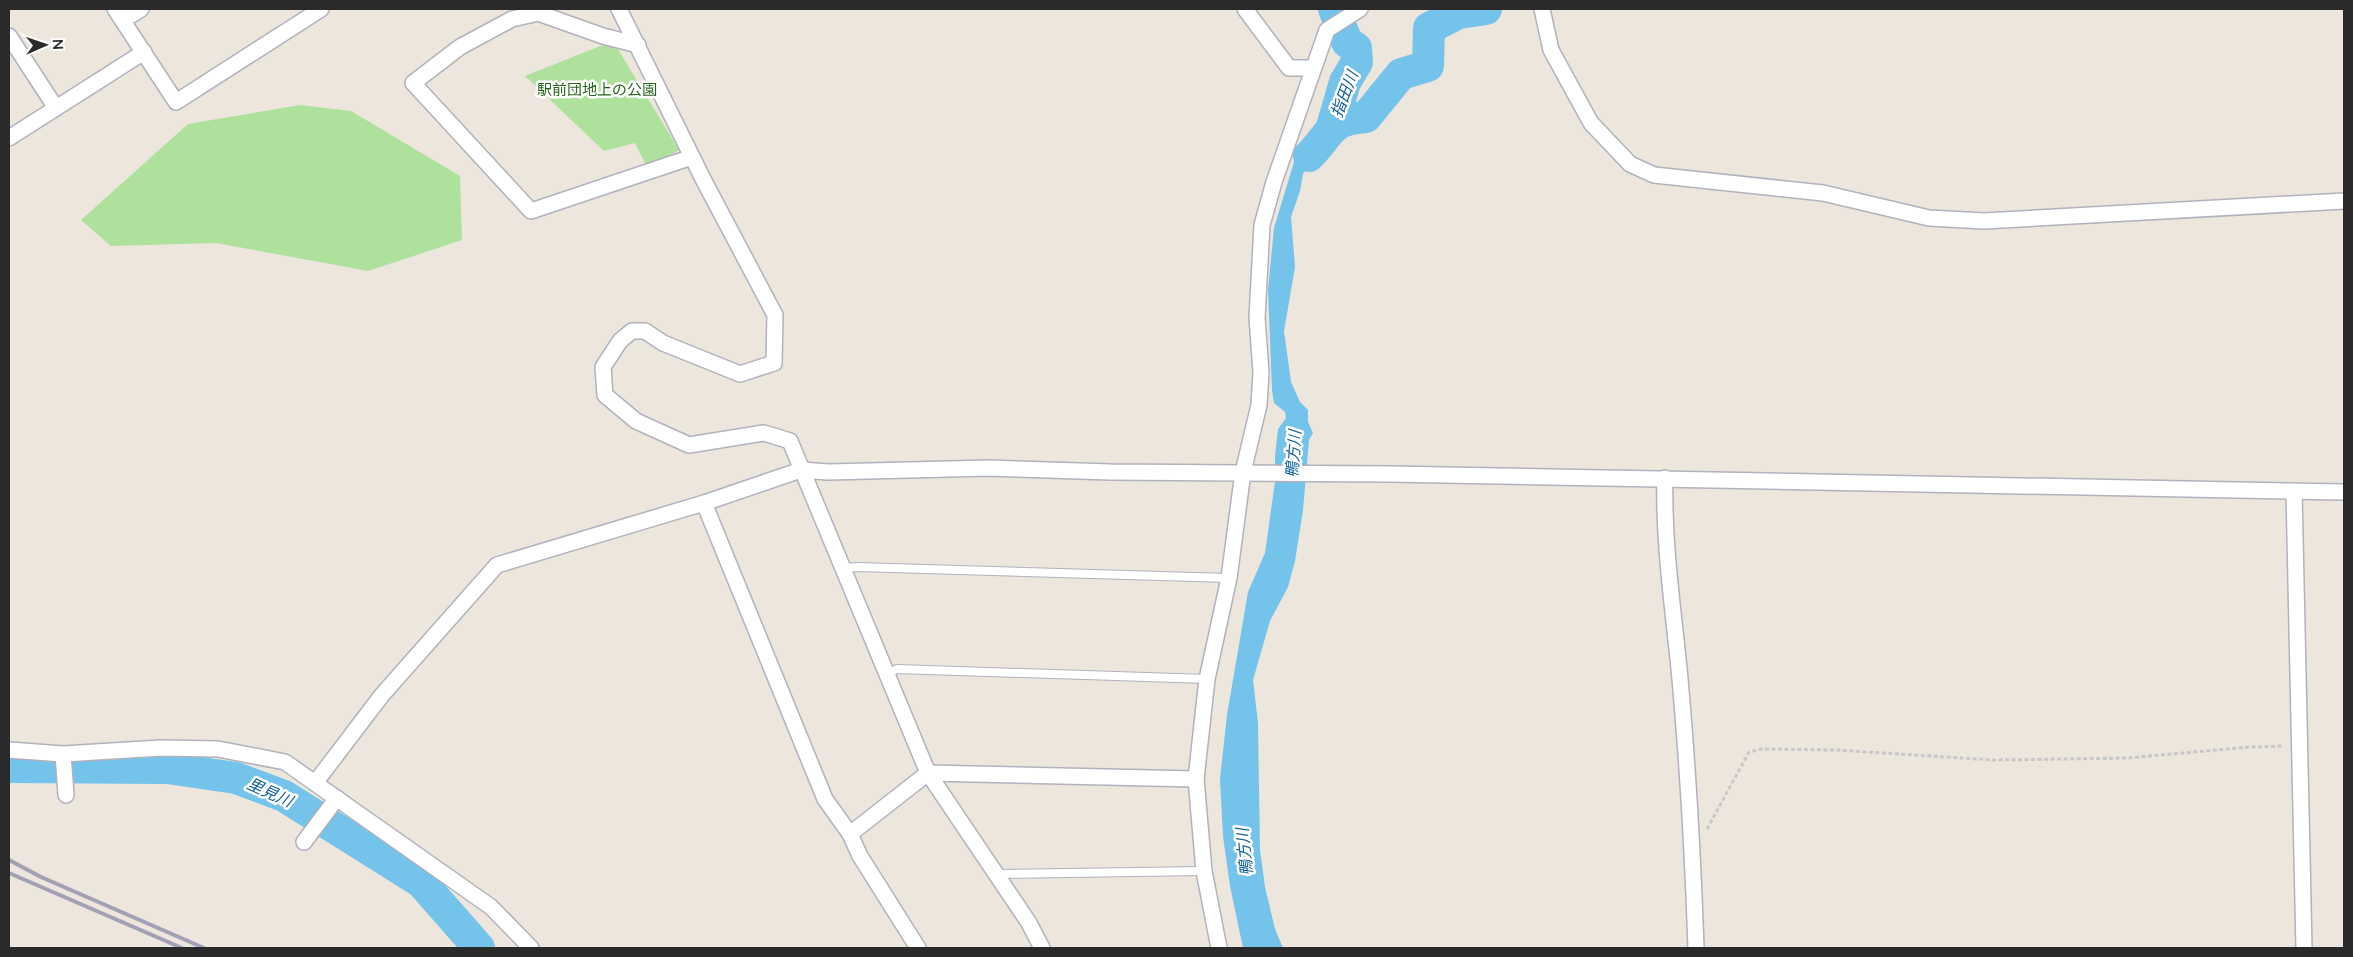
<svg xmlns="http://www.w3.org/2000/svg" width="2353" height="957" font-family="Lato,'Noto Sans JP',sans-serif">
<rect width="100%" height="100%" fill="#ece6dd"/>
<g fill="#aee19b">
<polygon points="613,41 679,150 648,169 635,143 604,151 525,76"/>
<polygon points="300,105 351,111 460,176 462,240 368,271 216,243 111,246 81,220 188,124"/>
</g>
<polygon fill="#73c3eb" points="1330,118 1343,127 1329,138 1320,156 1308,165 1303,174 1300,191 1291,217 1295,267 1284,331 1291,382 1300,402 1308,410 1308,422 1313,433 1309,440 1303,510 1295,561 1288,587 1270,621 1253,680 1258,723 1260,850 1265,887 1275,929 1283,948 1243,948 1230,886 1223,836 1220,779 1227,715 1248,592 1265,553 1275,482 1275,456 1278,429 1286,418 1285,412 1274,403 1272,390 1268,290 1274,228 1294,162 1306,151"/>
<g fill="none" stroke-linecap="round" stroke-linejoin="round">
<g stroke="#73c3eb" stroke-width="32">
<polyline points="1332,127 1345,82 1357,62 1356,48 1347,42 1334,9"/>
<path d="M 1309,156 C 1333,132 1328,120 1366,117 L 1401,74 L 1428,66 L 1429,28 L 1459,13 L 1486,9"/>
<polyline points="9,767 167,768 236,778 284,796 421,882 479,948"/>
</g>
<g stroke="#b0b2be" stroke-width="10">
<g id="lane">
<polyline points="842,568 857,567 1229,578"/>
<polyline points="887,674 897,669 1207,679"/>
<polyline points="996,874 1204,871"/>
</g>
</g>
<g stroke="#b0b2be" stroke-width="18">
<g id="street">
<polyline points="115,9 176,102 321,9"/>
<polyline points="619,9 703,179 775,315 774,363 740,374 663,343 645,331 632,331 620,341 603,367 605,395 636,421 689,445 764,433 790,441 928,773 1029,923 1042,948"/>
<polyline points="1245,9 1289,68 1313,68"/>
<polyline points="1542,9 1551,50 1591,123 1630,164 1654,175 1823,193 1929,218 1984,221 2344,201"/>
<polyline points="123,20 141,9"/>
<polyline points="9,36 56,108"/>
<polyline points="638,45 603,36 538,13 512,19 460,47 413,83 531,211 692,157"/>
<polyline points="9,138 144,52"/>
<path d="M 1665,478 C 1663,545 1674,613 1680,679 C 1688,769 1693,858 1696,948"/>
<polyline points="2294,491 2304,948"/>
<polyline points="704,503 825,799 850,834 860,856 918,948"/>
<polyline points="9,750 63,754 161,748 218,749 285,762 491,907 531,948"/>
<polyline points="63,754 66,795"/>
<polyline points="315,783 382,695 497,565 704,503 801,470 828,472 989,468 1111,472 1391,474 2344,492"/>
<polyline points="850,834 928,773 1196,779"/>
<polyline points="304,842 337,798"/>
<polyline points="1219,948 1204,871 1196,779 1207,679 1229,578 1243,472 1259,405 1261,372 1257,318 1262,225 1274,182 1327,30 1360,9"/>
</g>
</g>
<polyline stroke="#c8c8c8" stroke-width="3" stroke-dasharray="4 2.5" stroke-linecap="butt" points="1707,829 1749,752 1761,749 1836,750 1993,760 2128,758 2250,747 2284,746"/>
<use href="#lane" stroke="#fff" stroke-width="8"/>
<use href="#street" stroke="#fff" stroke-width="15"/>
<g stroke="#a0a1b4" stroke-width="4">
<polyline points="9,860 41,877 204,948"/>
<polyline points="9,873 182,948"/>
</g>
</g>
<g text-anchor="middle" stroke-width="5" stroke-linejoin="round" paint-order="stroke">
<g font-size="15" fill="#27651c" stroke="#fff">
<text x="597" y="95">駅前団地上の公園</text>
</g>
<g font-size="16" font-style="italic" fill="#116097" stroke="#fff">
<text transform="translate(1344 94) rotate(-69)" y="6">指田川</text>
<text transform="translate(1293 454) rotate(-86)" y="6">鴨方川</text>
<text transform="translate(270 792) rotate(24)" y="6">里見川</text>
<text transform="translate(1244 852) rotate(-96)" y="6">鴨方川</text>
</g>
</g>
<rect width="2353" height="957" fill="none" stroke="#2a2a2a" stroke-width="20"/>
<g transform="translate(45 45) rotate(88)" stroke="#ffffff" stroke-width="4" paint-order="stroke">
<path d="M0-4L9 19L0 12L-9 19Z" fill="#2a2a2a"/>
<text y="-8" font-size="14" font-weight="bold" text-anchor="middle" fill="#2a2a2a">N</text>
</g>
</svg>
